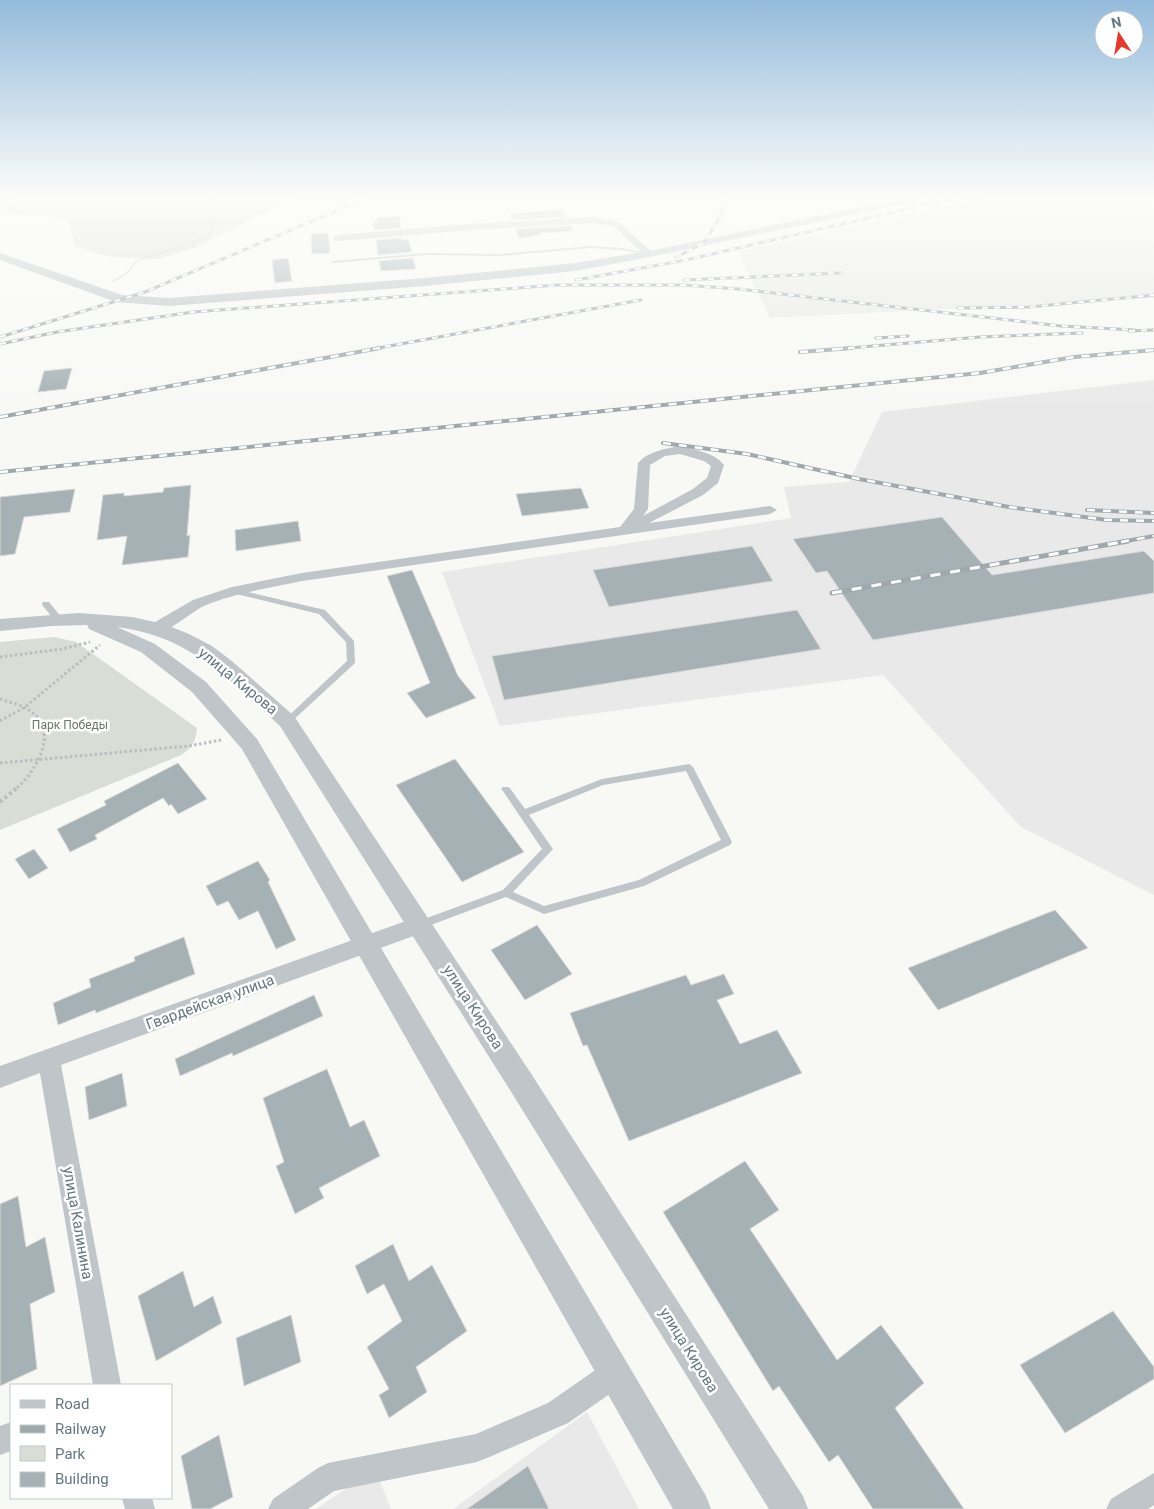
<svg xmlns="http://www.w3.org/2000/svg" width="1154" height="1509" font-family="Roboto,sans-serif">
<rect width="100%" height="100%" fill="#f8f8f5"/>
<g fill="#e9e9e9">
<polygon points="987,198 1154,198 1154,298 770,318 738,251"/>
<polygon points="1154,380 1154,895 1021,827 883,675 500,726 442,572 791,518 784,487 849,482 882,412"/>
<polygon points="587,1412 639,1509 453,1509"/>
<polygon points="375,1469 391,1509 316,1509"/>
</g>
<g fill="#d9ddd5">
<polygon points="16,198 292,198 194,248 158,259 110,257 75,246 71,229 65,217 0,214 0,211"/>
<path d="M 54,637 L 76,642 L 197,728 C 196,741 192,748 181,755 L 0,830 L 0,642 Z"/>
</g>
<g fill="#a6b1b5" stroke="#dad9d8">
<polygon points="562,209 566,217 512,220 510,214"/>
<polygon points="400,216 401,228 374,230 373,222 377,222 377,218"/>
<polygon points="571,226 574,231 539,233 540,235 519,238 516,229"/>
<polygon points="328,233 330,253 312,254 311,234"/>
<polygon points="402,238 402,240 408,239 412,252 378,255 376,240"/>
<polygon points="288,258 292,281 275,283 272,260"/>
<polygon points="413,258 416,269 381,271 379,261"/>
<polygon points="72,368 66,389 38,392 44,371"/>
<polygon points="191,485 187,536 190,535 188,557 122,565 127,536 97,540 103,495 124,493 124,496 163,492 164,488"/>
<polygon points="581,488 589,508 522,516 516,494"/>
<polygon points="75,489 70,512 24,517 15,554 0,556 0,497"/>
<polygon points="942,517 992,575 1144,551 1154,561 1154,593 873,640 827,571 816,573 793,539"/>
<polygon points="298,521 301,541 236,551 235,530"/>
<polygon points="752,546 773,581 609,607 593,570"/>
<polygon points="412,570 458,676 476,698 426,718 407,693 430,683 387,576"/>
<polygon points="797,610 821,649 504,700 492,656"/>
<polygon points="455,759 524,852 462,882 396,785"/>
<polygon points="178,763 207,799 178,814 171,804 169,806 163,798 95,835 97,839 70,852 57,829 106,805 104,801"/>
<polygon points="34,849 48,868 29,879 15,859"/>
<polygon points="258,861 270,880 268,882 296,940 276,949 258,911 239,920 228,901 217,906 206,886"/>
<polygon points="1055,910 1088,948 938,1010 908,968"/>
<polygon points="537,925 572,974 525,1000 491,950"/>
<polygon points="184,937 195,974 96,1013 95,1010 58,1025 53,1003 91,987 89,979 135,961 134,957"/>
<polygon points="724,974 734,994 717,1000 740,1044 777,1030 802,1073 629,1141 587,1045 583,1046 570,1013 686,975 691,985"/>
<polygon points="314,995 323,1016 233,1056 232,1053 180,1076 175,1059"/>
<polygon points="327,1069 350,1127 364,1120 380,1156 319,1188 324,1198 295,1214 276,1166 284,1162 263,1098"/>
<polygon points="122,1073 127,1106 89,1120 85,1087"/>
<polygon points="745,1161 779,1210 750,1229 837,1360 881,1325 924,1383 895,1408 964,1509 873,1509 838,1455 829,1462 779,1386 773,1391 663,1212"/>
<polygon points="18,1196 26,1247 45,1237 55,1292 30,1304 37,1369 0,1386 0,1204"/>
<polygon points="393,1244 409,1281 432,1265 467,1331 416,1367 427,1392 389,1418 379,1395 389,1389 367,1347 402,1321 384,1284 367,1294 355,1266"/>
<polygon points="183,1271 194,1307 213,1296 222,1323 156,1361 138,1296"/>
<polygon points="1113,1311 1154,1367 1154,1379 1065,1433 1020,1365"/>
<polygon points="291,1315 301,1362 244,1386 236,1338"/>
<polygon points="219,1435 233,1497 210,1509 192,1509 181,1456"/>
<polygon points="528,1466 549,1509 467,1509"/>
</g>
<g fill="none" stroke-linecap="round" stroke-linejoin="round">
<polyline stroke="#babec0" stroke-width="2" stroke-dasharray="1 1" stroke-linecap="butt" points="113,281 126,274 137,261 207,237 211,233 215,198"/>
<g stroke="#babec0" stroke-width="3" stroke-dasharray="2.5 2.5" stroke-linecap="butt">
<polyline points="0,657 62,649 90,642"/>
<path d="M 0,699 C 11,703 24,705 33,713 C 59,734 35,772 16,789"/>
<polyline points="0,721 25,707 100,645"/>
<polyline points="0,763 189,746 221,740"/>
</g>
<polyline stroke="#babec0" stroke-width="4" stroke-dasharray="3 3" stroke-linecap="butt" points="0,802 18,787"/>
<g fill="#bfc5c8" fill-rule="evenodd">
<polygon points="590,246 623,248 651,254 649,255 623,250 590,248 499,256 427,255 333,263 331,262 333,261 427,253 499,254"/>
<polygon points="232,589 235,589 325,610 354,641 355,662 354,664 290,723 284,723 283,721 347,661 346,642 319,614 232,593"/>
<polygon points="43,602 49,602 62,618 63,620 62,622 56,622 43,606 42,604"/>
<path d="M 689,764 L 693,767 L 732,842 L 730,845 L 644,886 L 544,914 L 506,897 L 420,929 L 416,928 L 415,925 L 416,922 L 503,890 L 542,849 L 503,791 L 501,789 L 503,787 L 509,787 L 525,809 L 602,779 ZM 686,771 L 721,840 L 639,880 L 544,906 L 513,892 L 553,849 L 529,815 L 603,785 Z"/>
</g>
<g fill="#bfc5c8" fill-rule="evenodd">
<polygon points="593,217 619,222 654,254 652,256 646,256 613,226 593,223 471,230 337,241 332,238 337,235 471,224"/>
<path d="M 680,446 C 695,450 714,452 724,465 L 718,483 L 703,495 L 649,523 L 770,506 L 777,510 L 770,514 L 302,581 C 270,588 234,593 204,606 C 189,613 165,637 150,633 L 147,629 L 150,625 L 193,600 L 232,587 L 302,573 L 620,527 L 634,509 L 638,463 C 648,451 665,449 680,446 ZM 680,454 L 704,461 L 711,466 L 707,478 L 693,489 L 643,516 L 648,509 L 650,465 L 665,456 Z"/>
<polygon points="420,916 427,919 430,925 427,931 61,1065 121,1385 93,1385 40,1073 0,1088 0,1066"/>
<polygon points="614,1360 624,1364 628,1374 624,1384 568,1423 487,1458 477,1462 334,1491 308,1509 268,1509 273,1499 318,1468 328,1463 476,1434 548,1403 604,1364"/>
<polygon points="11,1422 11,1451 0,1455 0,1426"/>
<polygon points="1154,1473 1154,1505 1148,1509 1106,1509 1111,1499"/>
<polygon points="122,1498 152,1498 155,1509 125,1509"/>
</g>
<g fill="#bfc5c8" fill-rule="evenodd">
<polygon points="905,198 924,198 919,201 649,257 575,271 425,286 169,306 116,302 0,260 0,253 122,295 169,298 425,278 575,263 649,251"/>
<path d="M 79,613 L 132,617 L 164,624 L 189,634 L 212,646 L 233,662 L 294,716 L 530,1072 L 803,1496 L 808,1509 L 769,1509 L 510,1090 L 280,726 C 228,679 190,636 117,627 L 155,644 L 206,682 L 257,739 L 706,1496 L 711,1509 L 673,1509 L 242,749 L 192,692 L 141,652 L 89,629 L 87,625 L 52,626 L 0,631 L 0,619 Z"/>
</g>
<g stroke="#9fa8ac" stroke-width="3">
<g id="rail-far2">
<polyline points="676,257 704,243 720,217 724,205 721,198"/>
<polyline points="576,280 686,260 955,198"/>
<polyline points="684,280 841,273"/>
<polyline points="958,308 1029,307 1154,295"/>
<polyline points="1129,331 1154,330"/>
<polyline points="0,337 145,292 366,198"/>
<polyline points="876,338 908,336"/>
<polyline points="0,344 57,332 193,312 557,285 683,285 739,289 1061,326 1135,330"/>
<polyline points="373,349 641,300"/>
<polyline points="837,349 980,337 1082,333"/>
</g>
</g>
<g stroke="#9fa8ac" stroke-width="4">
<g id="rail-far1">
<polyline points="800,352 852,348"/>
<polyline points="0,417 380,348"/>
<polyline points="663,443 747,454 859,479 1009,507 1107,520 1154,521"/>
<polyline points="0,472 980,373 1074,357 1154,350"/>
<polyline points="1087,510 1154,513"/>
<polyline points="1121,542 1154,536"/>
</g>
</g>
<g stroke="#9fa8ac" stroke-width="5">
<polyline id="rail" points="832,593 1128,541"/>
</g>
<use href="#rail-far2" stroke="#fff" stroke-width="2" stroke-dasharray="6" stroke-linecap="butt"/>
<use href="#rail-far1" stroke="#fff" stroke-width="2.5" stroke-dasharray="8" stroke-linecap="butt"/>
<use href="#rail" stroke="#fff" stroke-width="3" stroke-dasharray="10" stroke-linecap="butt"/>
</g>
<linearGradient id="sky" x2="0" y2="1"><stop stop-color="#94bbdb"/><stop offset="0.48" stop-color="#fcfcfa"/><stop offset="1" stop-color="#fcfcfa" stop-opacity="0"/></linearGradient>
<rect width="1154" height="409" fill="url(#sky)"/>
<g text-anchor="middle" stroke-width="5" stroke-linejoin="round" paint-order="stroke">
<g font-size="12" fill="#6a7863" stroke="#fff">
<text x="70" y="729">Парк Победы</text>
</g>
<g font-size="15" fill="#647880" stroke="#fff">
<text transform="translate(238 681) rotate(39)" y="5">улица Кирова</text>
<text transform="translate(210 1002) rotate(-20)" y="5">Гвардейская улица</text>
<text transform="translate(473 1007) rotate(57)" y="5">улица Кирова</text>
<text transform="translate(78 1223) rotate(80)" y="5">улица Калинина</text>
<text transform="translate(689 1350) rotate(58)" y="5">улица Кирова</text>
</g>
</g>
<rect x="10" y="1384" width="162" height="115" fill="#ffffff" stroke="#c1c9cc"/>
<rect x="20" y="1400" width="25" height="8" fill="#bfc5c8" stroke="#c1c9cc"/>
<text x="55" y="1409" font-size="15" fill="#647880">Road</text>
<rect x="20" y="1425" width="25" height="8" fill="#9fa8ac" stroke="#c1c9cc"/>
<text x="55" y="1434" font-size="15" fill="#647880">Railway</text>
<rect x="20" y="1446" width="25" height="15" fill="#d9ddd5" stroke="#c1c9cc"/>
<text x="55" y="1459" font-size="15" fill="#647880">Park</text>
<rect x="20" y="1472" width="25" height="15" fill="#a6b1b5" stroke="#c1c9cc"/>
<text x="55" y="1484" font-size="15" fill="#647880">Building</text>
<g transform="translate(1119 35) rotate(348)"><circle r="24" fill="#ffffff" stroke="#c1c9cc"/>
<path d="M0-4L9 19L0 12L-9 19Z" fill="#df3b2f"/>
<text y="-8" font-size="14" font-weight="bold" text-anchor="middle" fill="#647880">N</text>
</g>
</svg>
